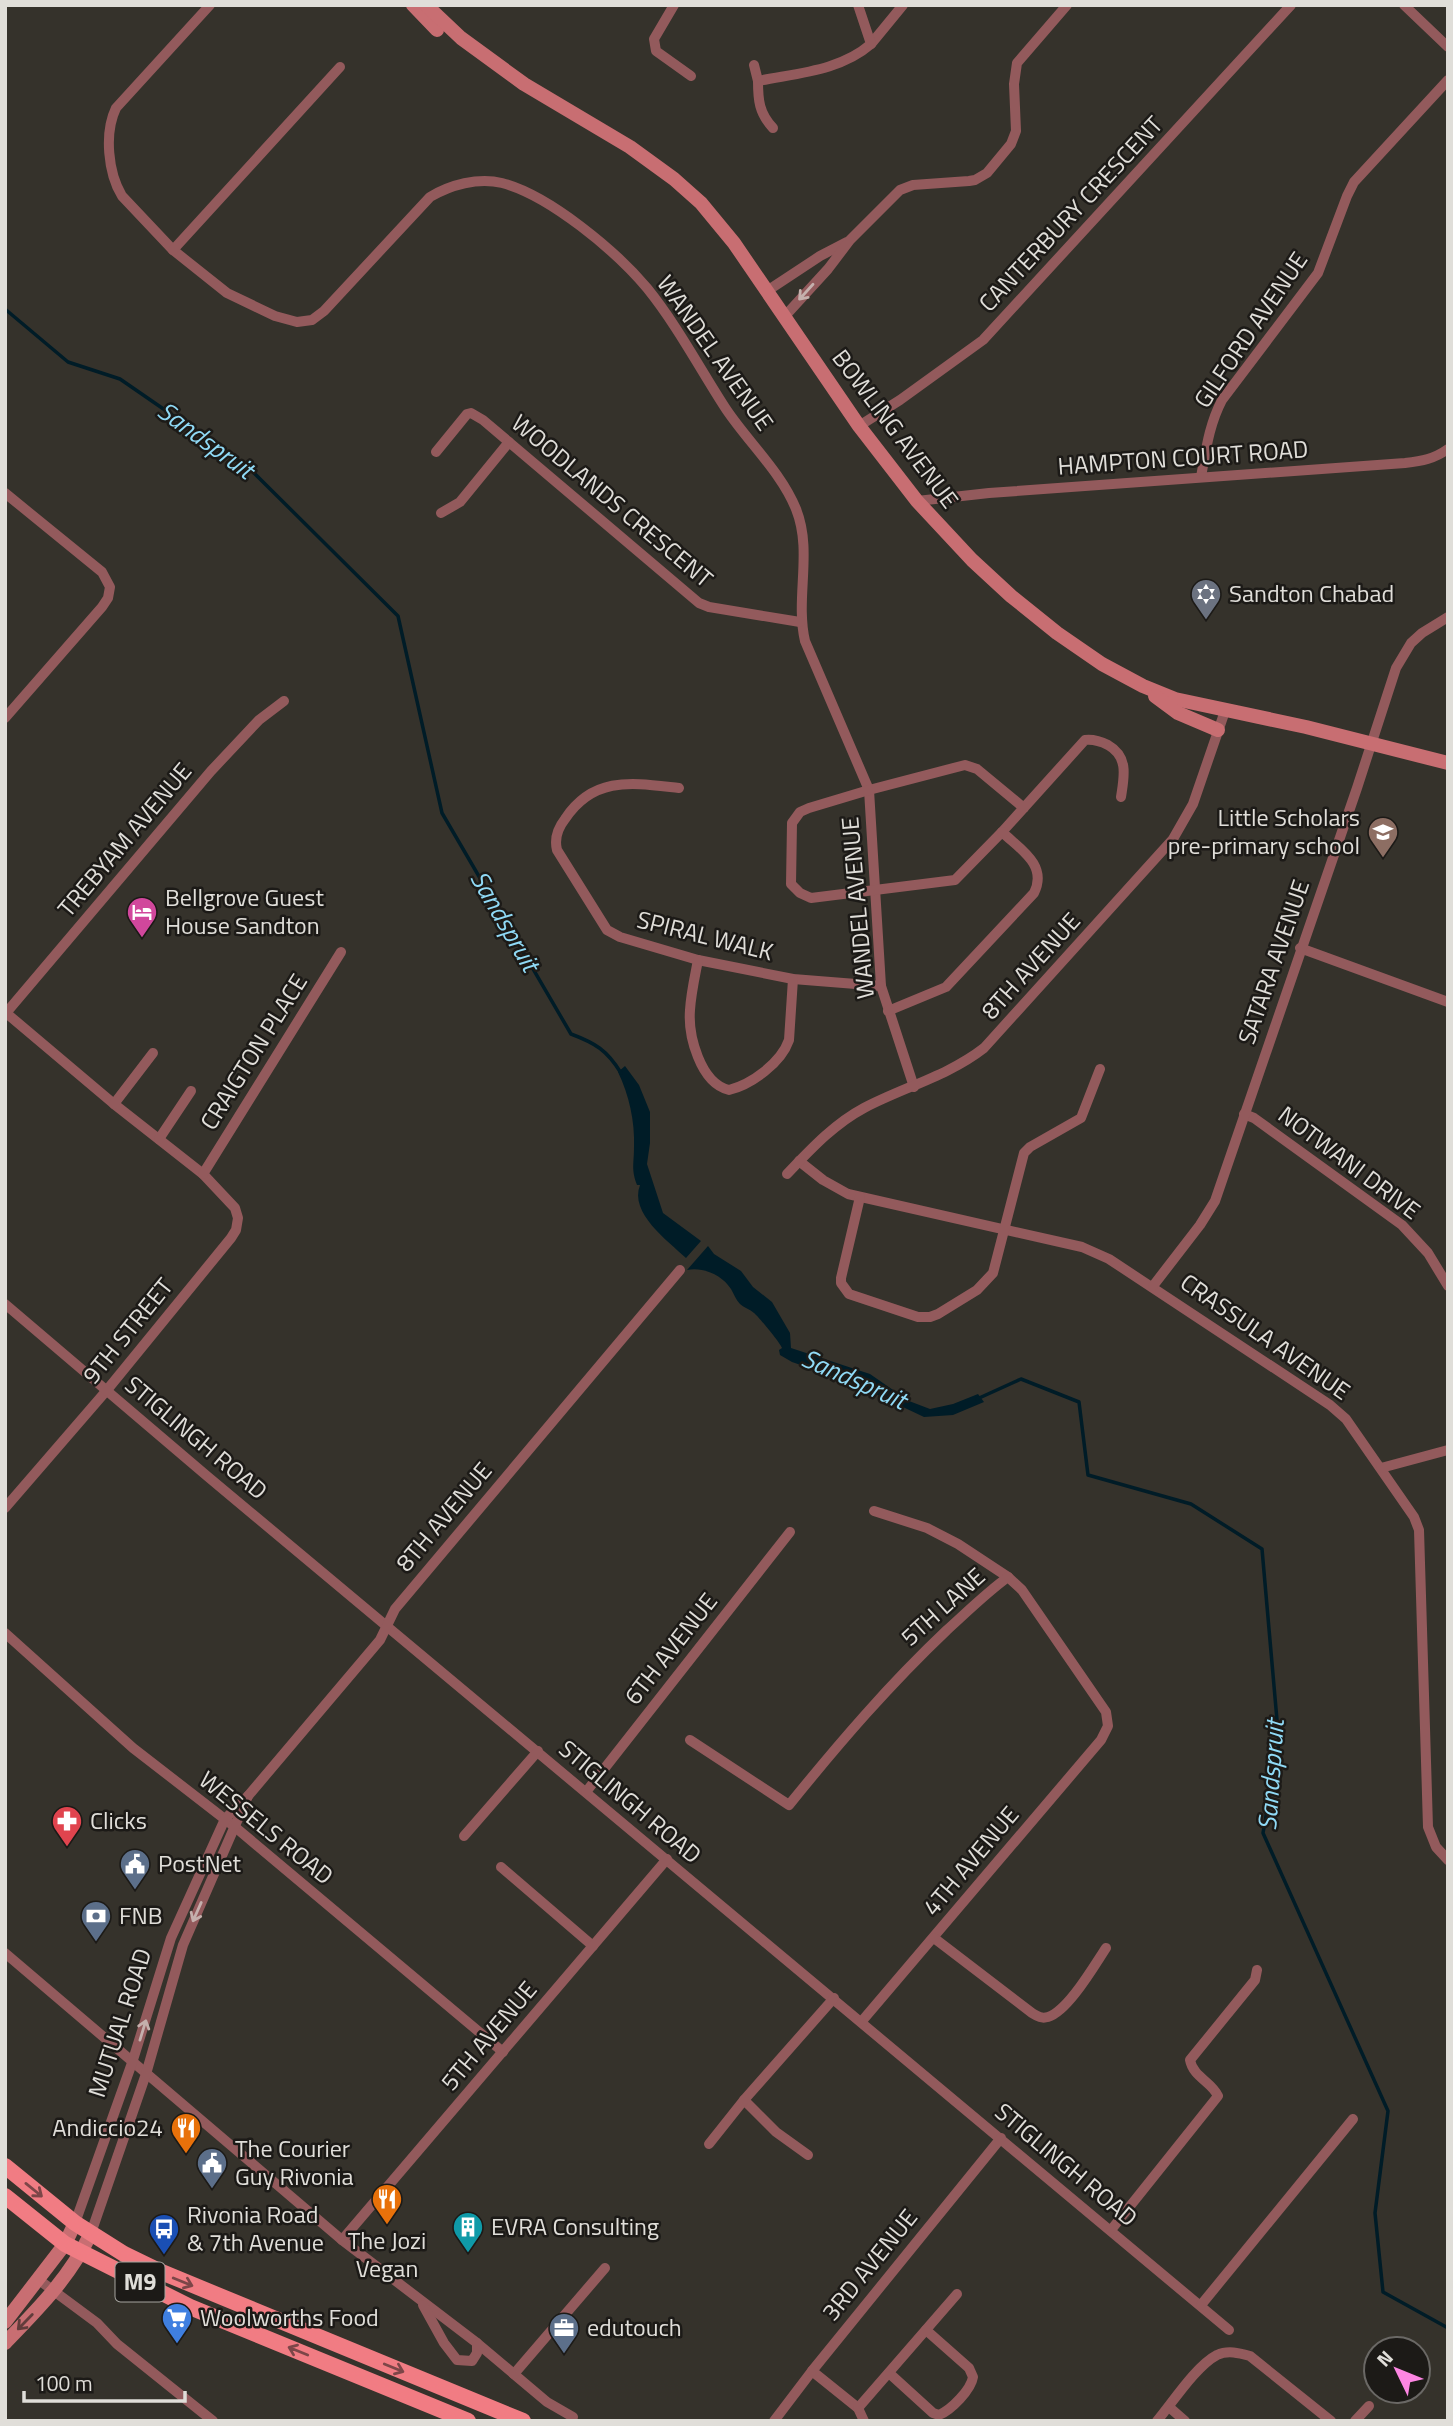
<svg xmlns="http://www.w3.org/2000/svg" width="1453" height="2426" font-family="'Titillium Web',sans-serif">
<rect width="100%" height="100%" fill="#35322b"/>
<g fill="#001c27">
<path d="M 625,1066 L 639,1085 L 650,1112 L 650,1143 L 647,1164 L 663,1213 L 701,1241 L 686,1258 C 668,1241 629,1213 640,1185 L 637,1185 C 631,1169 634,1164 634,1147 C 635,1121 629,1095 618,1072 Z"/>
<path d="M 708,1246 L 714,1254 L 741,1271 L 753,1287 L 772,1302 L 790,1333 L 791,1348 L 870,1374 L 909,1401 L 930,1409 L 953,1404 L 978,1394 L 984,1402 L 953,1415 L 924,1417 L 850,1382 L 792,1362 L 780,1355 L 779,1350 L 782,1348 C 781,1344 758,1316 754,1313 C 750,1309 744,1308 740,1304 C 736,1300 734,1294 731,1289 C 722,1275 704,1267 687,1270 Z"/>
</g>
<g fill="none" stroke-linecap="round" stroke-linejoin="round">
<g stroke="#001c27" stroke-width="3.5">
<path d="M 5,309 L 68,362 L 120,379 L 249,468 L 398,616 L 442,813 L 571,1034 C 595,1043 607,1050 621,1073"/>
<polyline points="977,1399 1021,1379 1079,1402 1088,1475 1191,1504 1262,1549 1279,1743 1263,1833 1388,2111 1375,2213 1383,2292 1448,2328"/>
</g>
<g stroke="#935a5c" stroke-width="10">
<path d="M 210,5 L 116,108 C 104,133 108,173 122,196 L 173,250 L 227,293 L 275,316 L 297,322 L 312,320 L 324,311 L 430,197 C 450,185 478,177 502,183 C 549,195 616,251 647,288 C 677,325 700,369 726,409 C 748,442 781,472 796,509 C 813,551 795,598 805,641 L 869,790 L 881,986 L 914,1087"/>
<polyline points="674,5 654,39 656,51 691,76"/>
<polyline points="1404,5 1448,47"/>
<polyline points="871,44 903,5"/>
<polyline points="754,65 758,81"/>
<path d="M 773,128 C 759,113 758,100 758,81 C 797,73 840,71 871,44 L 858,5"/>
<polyline points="173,250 340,67"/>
<polyline points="767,291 820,256 847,242"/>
<polyline points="785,316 828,269 850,240 900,190 913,185 969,181 975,180 987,173 1011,144 1016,131 1014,84 1017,63 1067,5"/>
<polyline points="859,426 900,400 983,340 1291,5"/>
<polyline points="436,452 467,414 471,413 483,420 699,603 709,607 800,622"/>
<path d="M 1201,477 C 1206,450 1209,425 1222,400 L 1318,273 L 1347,196 L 1354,182 L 1448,80"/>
<polyline points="5,493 102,572 110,587 108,598 102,607 5,718"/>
<path d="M 917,501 L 989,493 L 1405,463 C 1422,461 1434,459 1448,449"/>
<polyline points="441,513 460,502 509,442"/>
<path d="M 679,788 C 634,783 594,775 565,819 C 558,828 554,838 557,850 L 607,930 L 620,937 L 698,960 L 793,979 L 881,986"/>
<path d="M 1024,808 L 977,769 L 965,765 L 869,790 L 809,808 L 800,812 L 792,823 L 791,884 L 800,893 L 811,898 L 955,880 L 1002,832 L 1085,740 C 1094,739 1100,741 1108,745 C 1129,757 1124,777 1121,797"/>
<polyline points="1300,948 1448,1002"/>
<path d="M 698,960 C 695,976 691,993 690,1010 C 688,1035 700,1083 729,1090 C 752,1084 781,1063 789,1040 L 793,979"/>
<path d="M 888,1011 L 946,987 L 1034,893 C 1048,865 1020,849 1002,832"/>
<polyline points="5,1012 114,1104 203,1174 235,1208 238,1218 236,1230 231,1238 107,1390 5,1508"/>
<polyline points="6,1013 211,771 259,720 284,701"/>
<polyline points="114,1104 153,1053"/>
<polyline points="1244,1114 1254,1118 1402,1225 1428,1253 1448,1286"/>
<polyline points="159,1139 191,1091"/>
<polyline points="799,1161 823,1180 848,1194 1082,1247 1109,1259 1330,1405 1346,1419 1414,1517 1419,1530 1428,1827 1436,1847 1448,1860"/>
<polyline points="203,1174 341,952"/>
<path d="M 787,1174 C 811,1149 834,1124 864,1108 C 904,1087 948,1076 984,1048 L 1173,839 L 1193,804 L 1225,711"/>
<polyline points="860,1197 841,1278 841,1283 849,1294 918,1317 930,1317 938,1314 977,1290 993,1273 1024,1153 1030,1147 1081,1118 1100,1069"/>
<polyline points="1153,1286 1200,1225 1215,1201 1357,788 1396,668 1411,643 1422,633 1448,617"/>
<polyline points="5,1304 207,1476 1229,2330"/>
<polyline points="1381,1468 1448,1450"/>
<polyline points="874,1511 927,1528 958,1544 1008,1577"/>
<polyline points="5,1633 133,1748 235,1827 503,2052"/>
<path d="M 690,1740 L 789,1805 C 840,1742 889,1685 947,1630 C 967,1612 986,1593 1008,1577 L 1022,1590 L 1106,1712 L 1108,1726 L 1101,1740 L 862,2021"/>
<polyline points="586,1792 790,1532"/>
<polyline points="464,1836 538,1751"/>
<polyline points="501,1867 593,1946"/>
<path d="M 934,1938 L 1032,2013 C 1037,2016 1041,2019 1048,2017 C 1068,2011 1094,1966 1106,1948"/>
<polyline points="5,1953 342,2240 477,2343 547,2402 573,2417"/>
<polyline points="744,2100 776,2132 808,2155"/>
<polyline points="709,2144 744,2100 834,1998"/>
<polyline points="75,2223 132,2063 171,1938 225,1819 248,1796 380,1640 395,1609 680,1270"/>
<path d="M 1111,2230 L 1218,2096 C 1212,2082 1193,2077 1190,2060 L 1255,1980 L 1257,1970"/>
<polyline points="91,2233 146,2074 183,1945 248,1796"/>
<polyline points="342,2240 667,1859"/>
<polyline points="39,2280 97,2323 117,2344 213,2421"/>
<polyline points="423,2305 444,2343 457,2360 472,2361 477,2353 477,2343"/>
<polyline points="1201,2305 1353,2119"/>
<polyline points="812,2371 858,2408 864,2421"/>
<path d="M 889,2373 L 933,2413 L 939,2415 C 951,2410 971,2390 973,2377 L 969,2368 L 926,2330"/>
<polyline points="514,2374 605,2268"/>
<polyline points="1169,2407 1185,2421"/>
<polyline points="858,2408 957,2294"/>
<polyline points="774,2421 812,2371 1001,2138"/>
<path d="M 1157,2421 C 1173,2402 1196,2366 1217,2355 C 1228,2350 1239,2353 1250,2356 L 1331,2421"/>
<polyline points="1355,2421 1369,2406"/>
</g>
<g stroke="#c86e72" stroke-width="14">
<polyline points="413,5 437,30"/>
<polyline points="426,5 461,38 524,84 630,147 674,179 701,203 734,243 859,426 917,501 972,560 1011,596 1057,633 1102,664 1143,686 1175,699 1306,727 1448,763"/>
<polyline points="1155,696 1178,713 1218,730"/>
<polyline points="5,2322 65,2244 75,2223"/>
<path d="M 5,2343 C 38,2309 70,2277 91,2233"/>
</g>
<g stroke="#f17c83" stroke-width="16">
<polyline points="5,2166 75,2223 124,2254 159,2271 523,2421"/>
<polyline points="5,2196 65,2244 190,2307 468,2421"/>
</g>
</g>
<defs><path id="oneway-shaft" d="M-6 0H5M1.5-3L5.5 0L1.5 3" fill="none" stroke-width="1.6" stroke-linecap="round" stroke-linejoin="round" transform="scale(1.75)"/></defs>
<g stroke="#c5b0ad">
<use href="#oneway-shaft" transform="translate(806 292) rotate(132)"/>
<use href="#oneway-shaft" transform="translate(197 1912) rotate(114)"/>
<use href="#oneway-shaft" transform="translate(143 2030) rotate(-73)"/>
</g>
<g stroke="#7c4648">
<use href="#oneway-shaft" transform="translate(34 2190) rotate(39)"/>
<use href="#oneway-shaft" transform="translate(183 2282) rotate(22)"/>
<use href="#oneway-shaft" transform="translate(298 2351) rotate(-158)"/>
<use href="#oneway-shaft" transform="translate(394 2368) rotate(22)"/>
</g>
<use stroke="#613c3b" href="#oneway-shaft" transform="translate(25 2322) rotate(134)"/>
<defs>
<g id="synagogue-pin" transform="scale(1.575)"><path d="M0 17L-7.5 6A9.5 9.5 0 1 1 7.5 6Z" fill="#6b7280" stroke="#1c1a17"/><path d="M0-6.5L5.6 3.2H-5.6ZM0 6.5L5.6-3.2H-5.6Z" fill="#fff"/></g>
<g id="school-pin" transform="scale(1.575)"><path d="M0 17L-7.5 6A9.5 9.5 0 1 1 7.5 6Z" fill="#8d6e63" stroke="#1c1a17"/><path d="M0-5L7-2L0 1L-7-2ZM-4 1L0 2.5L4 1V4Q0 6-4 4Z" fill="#fff"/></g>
<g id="hotel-pin" transform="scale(1.575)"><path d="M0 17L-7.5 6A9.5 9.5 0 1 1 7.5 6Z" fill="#d1479c" stroke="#1c1a17"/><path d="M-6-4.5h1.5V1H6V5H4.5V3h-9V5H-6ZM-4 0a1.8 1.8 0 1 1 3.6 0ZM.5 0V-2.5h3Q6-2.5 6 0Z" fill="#fff"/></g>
<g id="pharmacy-pin" transform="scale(1.575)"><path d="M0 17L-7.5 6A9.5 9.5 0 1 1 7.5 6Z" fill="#e0444e" stroke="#1c1a17"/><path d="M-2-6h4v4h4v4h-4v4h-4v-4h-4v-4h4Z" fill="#fff"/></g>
<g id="civic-pin" transform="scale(1.575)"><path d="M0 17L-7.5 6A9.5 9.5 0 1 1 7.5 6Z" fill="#5c6f8a" stroke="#1c1a17"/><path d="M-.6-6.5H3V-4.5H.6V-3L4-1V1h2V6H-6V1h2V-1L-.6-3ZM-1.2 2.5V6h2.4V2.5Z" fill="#fff"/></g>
<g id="bank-pin" transform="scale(1.575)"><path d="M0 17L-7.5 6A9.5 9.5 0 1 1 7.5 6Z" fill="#5c6f8a" stroke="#1c1a17"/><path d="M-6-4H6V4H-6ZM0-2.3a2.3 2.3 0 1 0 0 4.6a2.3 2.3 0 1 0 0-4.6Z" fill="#fff"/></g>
<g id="restaurant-pin" transform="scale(1.575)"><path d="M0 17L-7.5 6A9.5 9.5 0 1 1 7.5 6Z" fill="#e8710a" stroke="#1c1a17"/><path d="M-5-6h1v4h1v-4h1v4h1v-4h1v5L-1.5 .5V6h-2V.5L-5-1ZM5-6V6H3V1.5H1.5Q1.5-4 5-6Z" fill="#fff"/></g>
<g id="building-pin" transform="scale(1.575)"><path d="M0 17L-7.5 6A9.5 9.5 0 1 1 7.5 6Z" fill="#0f9aa8" stroke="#1c1a17"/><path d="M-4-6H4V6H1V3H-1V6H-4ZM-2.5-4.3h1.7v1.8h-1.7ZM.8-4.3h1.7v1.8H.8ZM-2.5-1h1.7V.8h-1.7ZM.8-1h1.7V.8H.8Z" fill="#fff"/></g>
<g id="bus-pin" transform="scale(1.575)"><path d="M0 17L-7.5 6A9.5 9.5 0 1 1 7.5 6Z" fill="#1a4fb4" stroke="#1c1a17"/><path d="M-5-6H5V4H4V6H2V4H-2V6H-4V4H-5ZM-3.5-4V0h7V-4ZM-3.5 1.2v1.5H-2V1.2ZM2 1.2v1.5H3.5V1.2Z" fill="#fff"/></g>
<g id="supermarket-pin" transform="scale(1.575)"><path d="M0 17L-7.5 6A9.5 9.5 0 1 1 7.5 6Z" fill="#3f7fe0" stroke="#1c1a17"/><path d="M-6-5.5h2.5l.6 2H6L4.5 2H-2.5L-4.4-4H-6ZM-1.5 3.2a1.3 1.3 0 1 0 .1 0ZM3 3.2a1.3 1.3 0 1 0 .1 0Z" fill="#fff"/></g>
<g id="office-pin" transform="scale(1.575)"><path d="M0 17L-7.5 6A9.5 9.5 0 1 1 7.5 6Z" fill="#5c6f8a" stroke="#1c1a17"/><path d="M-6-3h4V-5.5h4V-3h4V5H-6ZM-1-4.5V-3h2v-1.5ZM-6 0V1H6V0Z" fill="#fff"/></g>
</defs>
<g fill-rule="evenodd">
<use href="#synagogue-pin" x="1206" y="594"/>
<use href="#school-pin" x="1383" y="832"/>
<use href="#hotel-pin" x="142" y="912"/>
<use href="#pharmacy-pin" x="67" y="1821"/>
<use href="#civic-pin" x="135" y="1864"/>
<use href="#bank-pin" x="96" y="1916"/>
<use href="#restaurant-pin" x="186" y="2128"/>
<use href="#civic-pin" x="212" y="2163"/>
<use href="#restaurant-pin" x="387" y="2199"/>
<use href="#building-pin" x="468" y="2227"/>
<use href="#bus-pin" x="164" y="2229"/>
<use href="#supermarket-pin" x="177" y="2318"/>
<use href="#office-pin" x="564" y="2328"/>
</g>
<g text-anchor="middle" stroke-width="5" stroke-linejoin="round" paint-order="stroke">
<rect fill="#1c1a17" stroke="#a5a39f" stroke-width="2" x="115.5" y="2262.5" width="49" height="39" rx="5"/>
<g font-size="23" font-weight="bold" fill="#e0ded9">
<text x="140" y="2290">M9</text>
</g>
<g font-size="24" fill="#e0ded9" stroke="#1c1a17">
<text transform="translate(1071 214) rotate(-47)" y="8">CANTERBURY CRESCENT</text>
<text transform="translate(1251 330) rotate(-56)" y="8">GILFORD AVENUE</text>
<text transform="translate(715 353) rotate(55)" y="8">WANDEL AVENUE</text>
<text transform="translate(895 429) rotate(53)" y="8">BOWLING AVENUE</text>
<text transform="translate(1183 458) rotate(-4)" y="8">HAMPTON COURT ROAD</text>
<text transform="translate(612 501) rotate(40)" y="8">WOODLANDS CRESCENT</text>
<text transform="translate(125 840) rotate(-50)" y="8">TREBYAM AVENUE</text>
<text transform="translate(858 908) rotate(-95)" y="8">WANDEL AVENUE</text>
<text transform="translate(705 936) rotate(14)" y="8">SPIRAL WALK</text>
<text transform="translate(1274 962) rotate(-71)" y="8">SATARA AVENUE</text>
<text transform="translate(1031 966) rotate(-48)" y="8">8TH AVENUE</text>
<text transform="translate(254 1052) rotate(-58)" y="8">CRAIGTON PLACE</text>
<text transform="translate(1349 1163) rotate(37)" y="8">NOTWANI DRIVE</text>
<text transform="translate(128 1331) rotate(-51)" y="8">9TH STREET</text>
<text transform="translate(1265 1337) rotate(35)" y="8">CRASSULA AVENUE</text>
<text transform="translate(196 1438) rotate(40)" y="8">STIGLINGH ROAD</text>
<text transform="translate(444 1517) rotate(-50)" y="8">8TH AVENUE</text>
<text transform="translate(943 1607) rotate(-42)" y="8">5TH LANE</text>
<text transform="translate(671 1649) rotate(-52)" y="8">6TH AVENUE</text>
<text transform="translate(630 1802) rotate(40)" y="8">STIGLINGH ROAD</text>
<text transform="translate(266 1828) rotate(39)" y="8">WESSELS ROAD</text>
<text transform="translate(971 1861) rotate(-50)" y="8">4TH AVENUE</text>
<text transform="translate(120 2023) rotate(-72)" y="8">MUTUAL ROAD</text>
<text transform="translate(489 2036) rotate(-50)" y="8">5TH AVENUE</text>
<text transform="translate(1066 2165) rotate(40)" y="8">STIGLINGH ROAD</text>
<text transform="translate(870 2265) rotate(-51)" y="8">3RD AVENUE</text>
</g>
<g font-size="24" fill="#e0ded9" stroke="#1c1a17" text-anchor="start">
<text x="1229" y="602">Sandton Chabad</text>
<text x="1360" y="826" text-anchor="end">Little Scholars<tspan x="1360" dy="28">pre-primary school</tspan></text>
<text x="165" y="906">Bellgrove Guest<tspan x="165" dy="28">House Sandton</tspan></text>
<text x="90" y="1829">Clicks</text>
<text x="158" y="1872">PostNet</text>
<text x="119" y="1924">FNB</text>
<text x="163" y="2136" text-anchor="end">Andiccio24</text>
<text x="235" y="2157">The Courier<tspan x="235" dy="28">Guy Rivonia</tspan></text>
<text x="187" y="2223">Rivonia Road<tspan x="187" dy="28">&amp; 7th Avenue</tspan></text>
<text x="491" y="2235">EVRA Consulting</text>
<text x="387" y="2249" text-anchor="middle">The Jozi<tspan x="387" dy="28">Vegan</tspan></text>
<text x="200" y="2326">Woolworths Food</text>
<text x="587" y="2336">edutouch</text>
</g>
<g font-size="26" font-style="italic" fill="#90daf6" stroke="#1c1a17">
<text transform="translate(206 440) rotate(36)" y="9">Sandspruit</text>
<text transform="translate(505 921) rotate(60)" y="9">Sandspruit</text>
<text transform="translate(854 1379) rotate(24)" y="9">Sandspruit</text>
<text transform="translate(1271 1775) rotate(-86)" y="9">Sandspruit</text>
</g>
</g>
<rect width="1453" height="2426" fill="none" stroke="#e0ded9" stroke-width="14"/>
<g transform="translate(1397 2370) rotate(313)"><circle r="33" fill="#1c1a17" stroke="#6a6865" stroke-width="2"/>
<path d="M0-5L12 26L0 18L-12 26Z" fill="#fd86e3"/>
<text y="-10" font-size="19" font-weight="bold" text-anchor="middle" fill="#e0ded9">N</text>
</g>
<path d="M24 2391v10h161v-10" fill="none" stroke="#e0ded9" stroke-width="3.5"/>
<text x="35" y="2391" font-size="21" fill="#e0ded9" stroke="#1c1a17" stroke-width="5" paint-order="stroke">100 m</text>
</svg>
